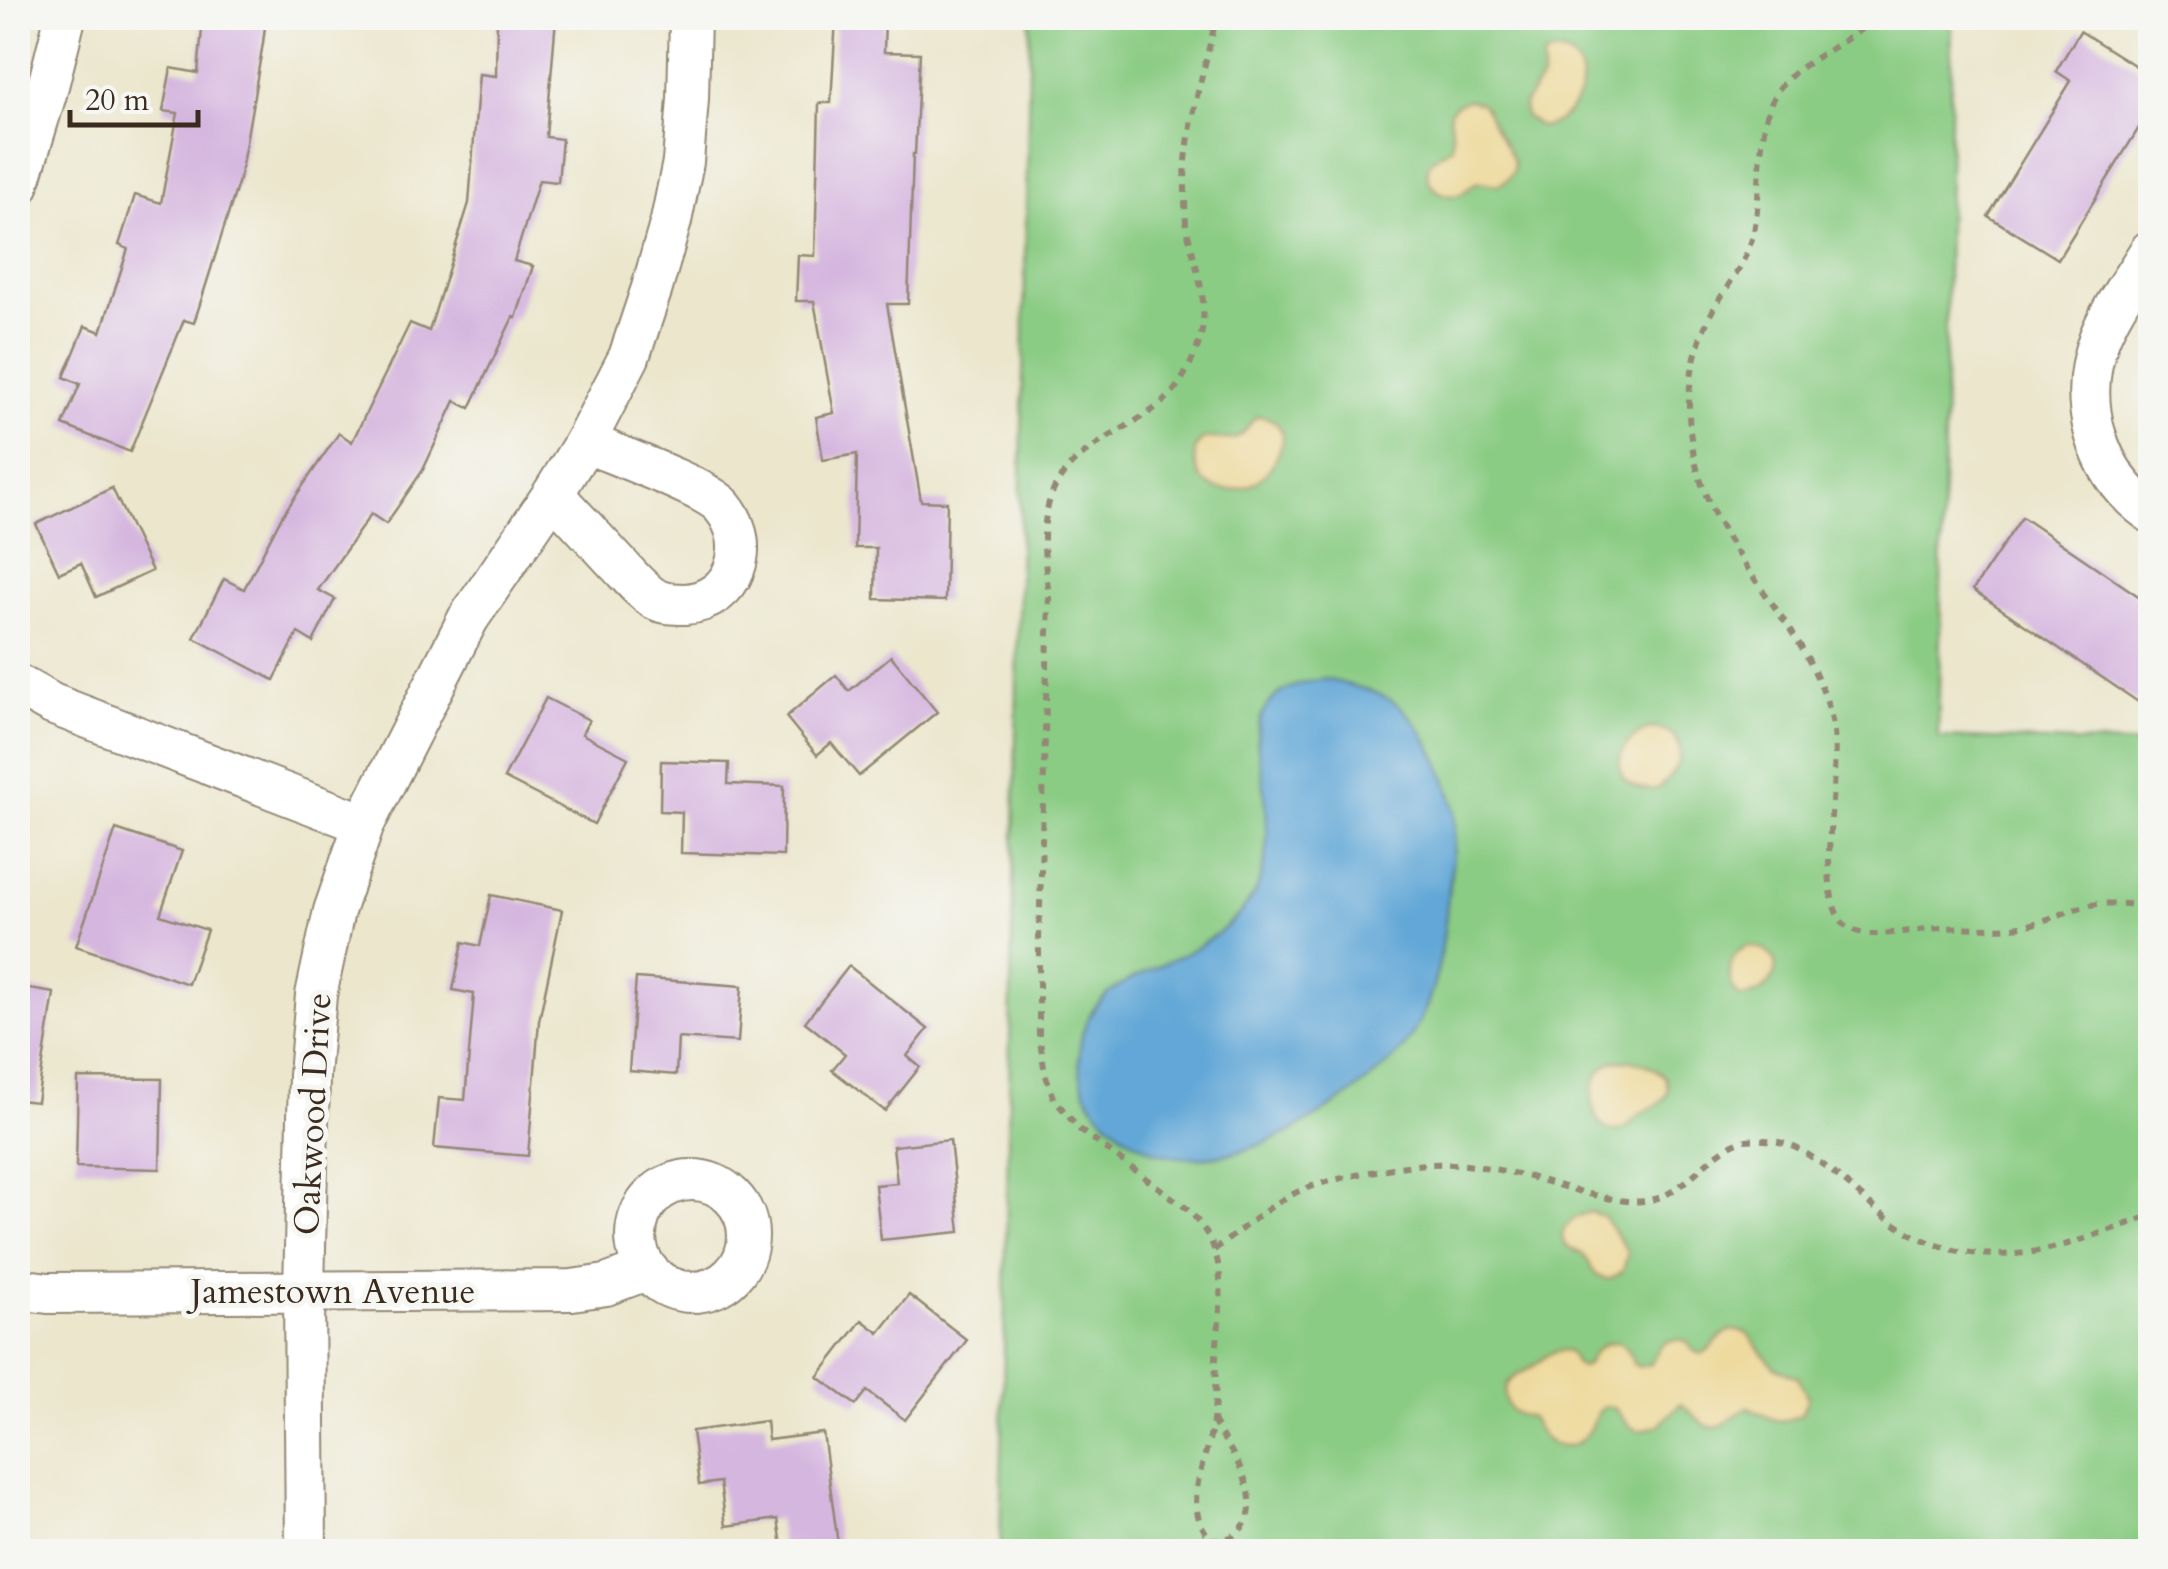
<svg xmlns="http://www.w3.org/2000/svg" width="2168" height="1569" font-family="Cardo,serif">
<rect width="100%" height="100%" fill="#f6f6f2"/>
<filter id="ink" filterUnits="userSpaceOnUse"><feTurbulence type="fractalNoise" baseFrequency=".01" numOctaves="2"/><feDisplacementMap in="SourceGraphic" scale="20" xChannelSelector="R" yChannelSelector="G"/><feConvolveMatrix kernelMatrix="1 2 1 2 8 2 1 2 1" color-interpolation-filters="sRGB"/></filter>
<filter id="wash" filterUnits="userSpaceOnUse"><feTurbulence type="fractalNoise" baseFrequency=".0048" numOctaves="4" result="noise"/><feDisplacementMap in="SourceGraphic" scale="40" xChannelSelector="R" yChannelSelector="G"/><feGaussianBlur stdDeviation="2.25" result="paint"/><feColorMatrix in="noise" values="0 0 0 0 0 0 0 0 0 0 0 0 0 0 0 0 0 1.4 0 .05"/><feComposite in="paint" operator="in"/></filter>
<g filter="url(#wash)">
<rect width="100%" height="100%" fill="#ebe6cc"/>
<polygon fill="#8bcc84" stroke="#637b51" stroke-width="2.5" points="1030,18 1952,18 1938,737 2150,745 2150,1551 1000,1552"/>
<g fill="#eeda9e" stroke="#94825e" stroke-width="2.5">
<path d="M 1561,53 C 1603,67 1573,127 1540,127 L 1525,116 L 1524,103 L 1542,79 L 1543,58 L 1548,55 Z"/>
<path d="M 1469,100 L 1481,103 L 1485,108 C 1489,115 1492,123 1496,130 C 1508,150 1528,171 1498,185 L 1478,182 C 1471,185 1465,193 1458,195 C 1439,201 1418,177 1432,160 C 1436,155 1446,151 1452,147 C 1457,129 1435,106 1469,100 Z"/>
<path d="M 1257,416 C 1305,419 1274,478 1246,487 C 1225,494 1201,489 1196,466 C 1194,458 1194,449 1199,443 C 1208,432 1224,443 1236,438 C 1246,434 1249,422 1257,416 Z"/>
<path d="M 1652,728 C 1693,730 1683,773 1656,789 C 1605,793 1611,740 1652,728 Z"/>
<path d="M 1748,946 C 1793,950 1777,997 1740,997 C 1724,983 1727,954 1748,946 Z"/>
<path d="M 1617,1060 C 1637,1060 1652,1064 1666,1078 L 1668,1091 C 1662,1107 1650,1106 1638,1116 C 1633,1119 1631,1124 1626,1127 C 1592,1149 1575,1073 1617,1060 Z"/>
<path d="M 1590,1212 L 1603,1216 L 1628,1252 L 1623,1271 L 1611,1279 C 1588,1278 1595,1265 1582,1254 C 1580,1253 1569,1248 1567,1246 C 1552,1230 1577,1215 1590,1212 Z"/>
<path d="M 1732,1330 L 1747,1333 L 1774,1367 L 1798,1377 L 1808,1398 L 1801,1415 C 1774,1427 1770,1417 1748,1407 C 1731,1416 1719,1438 1698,1420 C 1691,1414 1688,1408 1680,1404 L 1659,1425 L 1639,1431 L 1630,1426 L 1613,1407 L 1605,1406 C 1595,1413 1594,1423 1587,1433 C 1576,1451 1551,1450 1539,1432 C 1536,1428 1534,1422 1531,1418 C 1526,1416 1520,1416 1516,1413 C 1502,1407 1502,1388 1512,1379 C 1518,1373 1527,1371 1533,1366 C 1547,1356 1551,1348 1569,1351 L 1576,1364 L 1582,1367 L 1587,1365 C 1597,1338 1627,1331 1633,1364 L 1639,1367 L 1651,1364 C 1659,1346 1665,1336 1687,1341 L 1694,1351 L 1701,1354 C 1715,1349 1718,1334 1732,1330 Z"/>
</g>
<path fill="#62a7d7" stroke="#4e687a" stroke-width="2.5" d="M 1324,679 C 1346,684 1369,689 1389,699 C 1420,715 1448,774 1454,807 C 1458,831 1450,879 1447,905 C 1443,950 1435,1003 1408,1041 C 1397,1058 1380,1071 1365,1083 C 1313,1123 1248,1163 1180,1157 C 1155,1155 1131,1141 1112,1125 C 1092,1109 1080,1087 1079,1061 C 1079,988 1136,980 1188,952 C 1210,940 1237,921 1251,899 C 1273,864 1268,813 1262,774 C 1260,759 1255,743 1258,729 C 1263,694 1294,683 1324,679 Z"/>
<g id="blocks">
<g fill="#d5b6df">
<polygon points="203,18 266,18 263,43 240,177 194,323 184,320 130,452 63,425 80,384 64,377 85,326 101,332 128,249 119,245 135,195 161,203 178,113 163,111 171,68 198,73"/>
<polygon points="497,18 556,18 546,137 562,139 558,182 539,180 514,261 533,266 516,318 513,317 470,408 455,401 423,470 386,524 371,514 318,590 335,599 313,642 298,633 274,680 194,638 224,579 244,589 282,516 339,433 352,442 410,323 429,331 469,203 479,74 496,76"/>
<polygon points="836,18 885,18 884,52 920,53 915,154 913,154 908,304 887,304 921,501 947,502 945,601 875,599 876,548 855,548 857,454 823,460 816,417 834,413 814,301 796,301 798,255 815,256 819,103 831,103"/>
<polygon points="2080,31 2150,75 2150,110 2058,259 1988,216 2071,81 2056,71"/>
<polygon points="112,488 152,571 96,597 81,563 59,573 36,524"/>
<polygon points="2022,517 2150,604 2150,710 1973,590"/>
<polygon points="891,656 937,712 859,776 831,743 817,755 786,717 836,675 849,691"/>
<polygon points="546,698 589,720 582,734 628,758 594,824 504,778"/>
<polygon points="661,761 729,763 728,784 784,786 783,856 681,853 682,812 660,811"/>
<polygon points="116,829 182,851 160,915 207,930 188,984 76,946"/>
<polygon points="491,895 562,910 539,1021 528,1156 434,1148 439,1098 465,1100 474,994 453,990 463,942 480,946"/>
<polygon points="849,966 928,1029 907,1056 920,1067 885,1111 832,1070 845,1054 805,1022"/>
<polygon points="636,978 742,986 738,1042 678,1038 676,1075 629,1071"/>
<polygon points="18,987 54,993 37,1102 18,1100"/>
<polygon points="78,1078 162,1079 160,1169 76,1167"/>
<polygon points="950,1140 960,1232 881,1240 875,1185 897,1183 893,1146"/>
<polygon points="909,1295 967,1340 905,1420 867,1391 856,1405 818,1377 862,1320 879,1333"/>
<polygon points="766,1421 768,1440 823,1433 839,1552 783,1552 778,1519 726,1526 720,1482 699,1485 692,1431"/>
</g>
</g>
</g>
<g filter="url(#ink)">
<use href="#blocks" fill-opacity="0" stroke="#938875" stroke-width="2.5"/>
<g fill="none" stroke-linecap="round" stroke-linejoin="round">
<g stroke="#938875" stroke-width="44">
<g id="street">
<polyline points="18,186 46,94 65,18"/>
<path d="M 2150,251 C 2133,279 2111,308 2099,339 C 2076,401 2095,473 2150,512"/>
<path d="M 553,494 C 574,517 595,539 616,562 C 628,574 640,590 655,599 C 664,604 675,604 685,604 C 735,601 754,545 723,507 C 708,488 613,454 585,442"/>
<polyline points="18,685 52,704 364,824"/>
<circle cx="692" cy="1236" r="56"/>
<polyline points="18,1289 48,1293 572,1290 606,1285 646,1270"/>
<polyline points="306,1552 304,1291 309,1075 316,995 334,911 364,824 468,619 553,494 585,442 629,357 652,288 671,221 683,162 688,99 690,18"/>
</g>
</g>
<g stroke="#938875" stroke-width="6" stroke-dasharray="8 8" stroke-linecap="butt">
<path d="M 1874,18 C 1846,46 1802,58 1778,90 C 1756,119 1762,193 1754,231 C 1747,264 1724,288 1709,318 C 1679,379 1684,455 1715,515 C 1751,588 1816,642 1833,725 C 1842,771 1812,896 1845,925 C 1852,931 1865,934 1874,934 C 1896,934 1919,929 1942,928 C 1972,926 2003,931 2032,924 C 2052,919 2070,909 2090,905 C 2110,902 2131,904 2150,906"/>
<path d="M 1214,1250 C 1237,1233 1258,1215 1282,1200 C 1307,1185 1333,1180 1361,1174 C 1427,1160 1460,1160 1526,1176 C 1558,1184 1613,1205 1645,1201 C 1686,1196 1706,1152 1741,1141 C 1752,1138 1767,1140 1779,1142 C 1809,1148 1848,1185 1872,1206 C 1931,1258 1997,1265 2071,1243 C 2098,1235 2123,1224 2150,1217"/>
<path d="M 1213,1421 C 1229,1450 1269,1500 1240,1530 C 1232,1539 1223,1540 1211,1539 C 1179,1504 1208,1461 1213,1421 C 1216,1400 1215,1379 1216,1358 C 1218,1323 1226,1282 1214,1249 C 1209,1234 1198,1221 1189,1210 L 1080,1130 L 1054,1099 L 1045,1073 L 1039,1035 L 1039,940 L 1049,598 C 1046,568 1040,536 1048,506 C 1062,449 1124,435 1164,401 C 1180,387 1192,363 1199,343 C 1212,301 1193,263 1186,223 C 1185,210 1185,197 1185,185 C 1185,131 1202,79 1214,27 L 1214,18"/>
</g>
<use href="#street" stroke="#fff" stroke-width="40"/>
</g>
</g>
<g text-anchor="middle" stroke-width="10" stroke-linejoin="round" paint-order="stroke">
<g font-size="35" fill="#3b2a1e" stroke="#f6f6f2">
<text transform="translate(312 1114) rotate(-87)" y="12">Oakwood Drive</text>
<text x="333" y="1303">Jamestown Avenue</text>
</g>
</g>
<rect width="2168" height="1569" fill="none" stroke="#f6f6f2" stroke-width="60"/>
<path d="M70 110v15h128v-15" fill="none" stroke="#3b2a1e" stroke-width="5"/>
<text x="85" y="110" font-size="30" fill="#3b2a1e" stroke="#f6f6f2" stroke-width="8" paint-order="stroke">20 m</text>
</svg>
